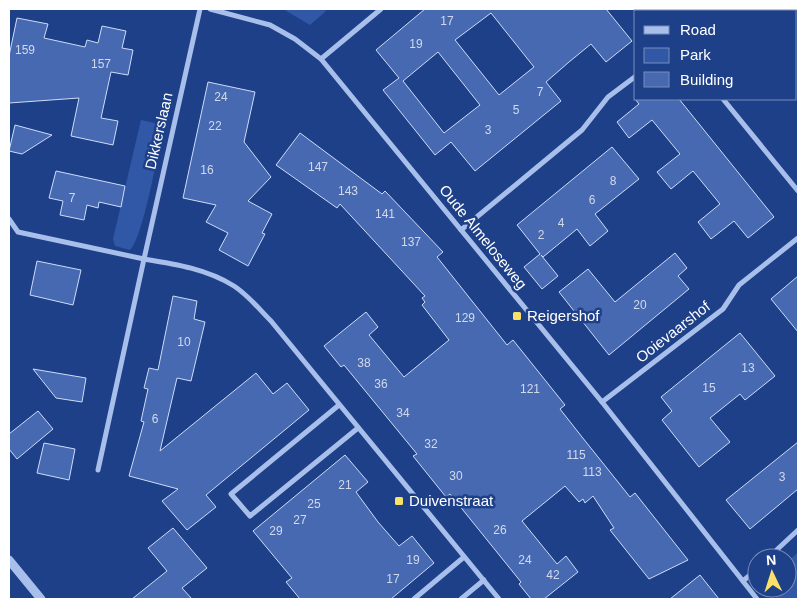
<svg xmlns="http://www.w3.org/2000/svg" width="807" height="608" font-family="Helvetica,sans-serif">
<rect width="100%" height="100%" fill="#1e4088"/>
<g fill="#3158a6">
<polygon points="283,9 324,9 326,11 310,25"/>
<path d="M 141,120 L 164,125 C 158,150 144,236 130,250 L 115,246 L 113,239 Z"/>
<polygon points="798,552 798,599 777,599 772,588 787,588 787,563"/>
</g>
<g fill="#4669b1" stroke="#cddcf8" fill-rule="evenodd">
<path d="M 425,9 L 606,9 L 632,41 L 606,62 L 591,44 L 569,62 L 546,82 L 561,101 L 475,171 L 451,142 L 435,155 L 383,90 L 399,78 L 376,50 ZM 491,13 L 534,67 L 499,95 L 455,40 ZM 438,52 L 480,105 L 444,133 L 403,81 Z"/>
<polygon points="17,18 48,24 44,38 85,47 87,40 98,43 102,26 126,31 122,48 133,50 128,75 111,72 101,118 118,121 113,145 71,136 79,98 9,103 9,56"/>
<polygon points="208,82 255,92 244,142 271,177 248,201 272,214 262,233 265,234 248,266 219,250 228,233 206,222 216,205 183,198"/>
<polygon points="635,99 679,99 774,217 748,238 734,221 711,239 698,222 720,204 693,171 671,189 657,172 680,154 652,120 629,138 617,122 639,104"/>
<polygon points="15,125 52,135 22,154 9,151"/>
<polygon points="300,133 382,194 385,191 443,252 437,257 507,345 513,340 565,405 560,409 582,437 630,497 635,493 688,560 649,579 610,530 614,528 593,496 585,503 583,499 579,502 565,486 522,521 557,564 566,556 578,572 544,599 531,599 519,584 521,582 450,494 446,497 413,456 417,454 344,365 341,367 324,346 366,312 378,327 369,335 404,377 449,340 422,305 425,302 422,298 425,296 340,204 337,208 276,165"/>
<polygon points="612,147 639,179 595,214 608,231 590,246 577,229 543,257 541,255 558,276 542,289 524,267 540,254 517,225"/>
<polygon points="56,171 125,186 121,207 99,202 98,208 87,205 84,220 60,215 63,201 49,198"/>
<polygon points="675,253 687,268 678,276 689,289 609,355 559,292 588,269 615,302"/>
<polygon points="37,261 81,270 73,305 30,295"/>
<polygon points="798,276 798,332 771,299"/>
<polygon points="173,296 197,301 194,319 205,322 191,381 177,378 160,451 256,373 273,394 287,383 309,410 206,495 216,507 187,530 162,501 178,489 129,476 144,422 141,421 148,389 144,388 149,368 158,370"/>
<polygon points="740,333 775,376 745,400 740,394 710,418 730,442 699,467 662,420 672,411 661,397"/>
<polygon points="33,369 86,378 82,402 56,398"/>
<polygon points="38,411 53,429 17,459 9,449 9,434"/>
<polygon points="798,442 798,489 750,529 726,500"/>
<polygon points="44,443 75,449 69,480 37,473"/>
<polygon points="345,455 368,482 356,492 378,522 399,546 412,536 434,563 391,599 300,599 286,582 292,578 253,531"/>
<polygon points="173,528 207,568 182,588 192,599 132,599 167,571 148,548"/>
<polygon points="700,575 719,599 670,599"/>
</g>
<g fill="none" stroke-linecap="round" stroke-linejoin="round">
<g stroke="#a8bfeb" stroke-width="5">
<path d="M 200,9 L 144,259 C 175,264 207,269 234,286 C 248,295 260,310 271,321 L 499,599"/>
<polyline points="210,9 270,25 295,39 321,59 602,402 757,599"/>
<polyline points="649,9 650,11"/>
<polyline points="321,59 381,9"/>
<polyline points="723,99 798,191"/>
<polyline points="9,219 18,232 144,259 98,470"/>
<polyline points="461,230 582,130 608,97 636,76"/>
<polyline points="602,402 723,309 739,285 798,238"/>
<polyline points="339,405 231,494 250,516 358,428"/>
<polyline points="768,558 798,530"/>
<polyline points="743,581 757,569"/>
<polyline points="414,599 464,557"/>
<polyline points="461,599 484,580"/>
</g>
<polyline stroke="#a8bfeb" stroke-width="9" points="9,560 41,599"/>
</g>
<g fill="#fae167" stroke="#1e4088" stroke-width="2">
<rect x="512" y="311" width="10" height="10" rx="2.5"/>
<rect x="394" y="496" width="10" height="10" rx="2.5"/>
</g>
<g text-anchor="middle" stroke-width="5" stroke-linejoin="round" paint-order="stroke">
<g font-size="12" fill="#d1daec">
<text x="447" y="25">17</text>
<text x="416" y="48">19</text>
<text x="25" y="54">159</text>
<text x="101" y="68">157</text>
<text x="540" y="96">7</text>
<text x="221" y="101">24</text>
<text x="516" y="114">5</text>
<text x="215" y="130">22</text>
<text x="488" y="134">3</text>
<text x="318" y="171">147</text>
<text x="207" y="174">16</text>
<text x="613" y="185">8</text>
<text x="348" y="195">143</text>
<text x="72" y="202">7</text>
<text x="592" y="204">6</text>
<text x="385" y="218">141</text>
<text x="561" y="227">4</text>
<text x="541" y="239">2</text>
<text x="411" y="246">137</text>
<text x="640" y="309">20</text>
<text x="465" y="322">129</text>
<text x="184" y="346">10</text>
<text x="364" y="367">38</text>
<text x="748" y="372">13</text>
<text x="381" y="388">36</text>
<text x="709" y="392">15</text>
<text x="530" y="393">121</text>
<text x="403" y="417">34</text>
<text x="155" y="423">6</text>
<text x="431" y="448">32</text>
<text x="576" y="459">115</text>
<text x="592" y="476">113</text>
<text x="456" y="480">30</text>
<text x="782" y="481">3</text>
<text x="345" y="489">21</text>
<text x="314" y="508">25</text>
<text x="300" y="524">27</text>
<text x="500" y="534">26</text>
<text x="276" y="535">29</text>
<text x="413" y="564">19</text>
<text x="525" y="564">24</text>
<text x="553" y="579">42</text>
<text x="393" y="583">17</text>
</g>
<g font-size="15" fill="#fff" stroke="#1e4088">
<text transform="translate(159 131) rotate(-77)" y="5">Dikkerslaan</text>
<text transform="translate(483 237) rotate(51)" y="5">Oude Almeloseweg</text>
<text transform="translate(673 332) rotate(-38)" y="5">Ooievaarshof</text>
</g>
<g font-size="15" fill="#fff" stroke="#1e4088" text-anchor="start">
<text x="527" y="321">Reigershof</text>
<text x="409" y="506">Duivenstraat</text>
</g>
</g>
<rect width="807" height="608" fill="none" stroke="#ffffff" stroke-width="20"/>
<rect x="634" y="10" width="162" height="90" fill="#1e4088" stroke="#788cb8"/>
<rect x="644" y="26" width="25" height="8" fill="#a8bfeb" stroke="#788cb8"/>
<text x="680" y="35" font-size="15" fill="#ffffff">Road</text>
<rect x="644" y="48" width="25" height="15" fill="#3158a6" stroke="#788cb8"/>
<text x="680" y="60" font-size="15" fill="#ffffff">Park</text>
<rect x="644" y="72" width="25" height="15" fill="#4669b1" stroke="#788cb8"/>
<text x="680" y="85" font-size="15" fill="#ffffff">Building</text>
<g transform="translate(772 573) rotate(356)"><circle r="24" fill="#1e4088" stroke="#788cb8"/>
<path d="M0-4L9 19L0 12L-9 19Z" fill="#fae167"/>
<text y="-8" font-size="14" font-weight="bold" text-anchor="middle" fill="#ffffff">N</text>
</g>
</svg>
